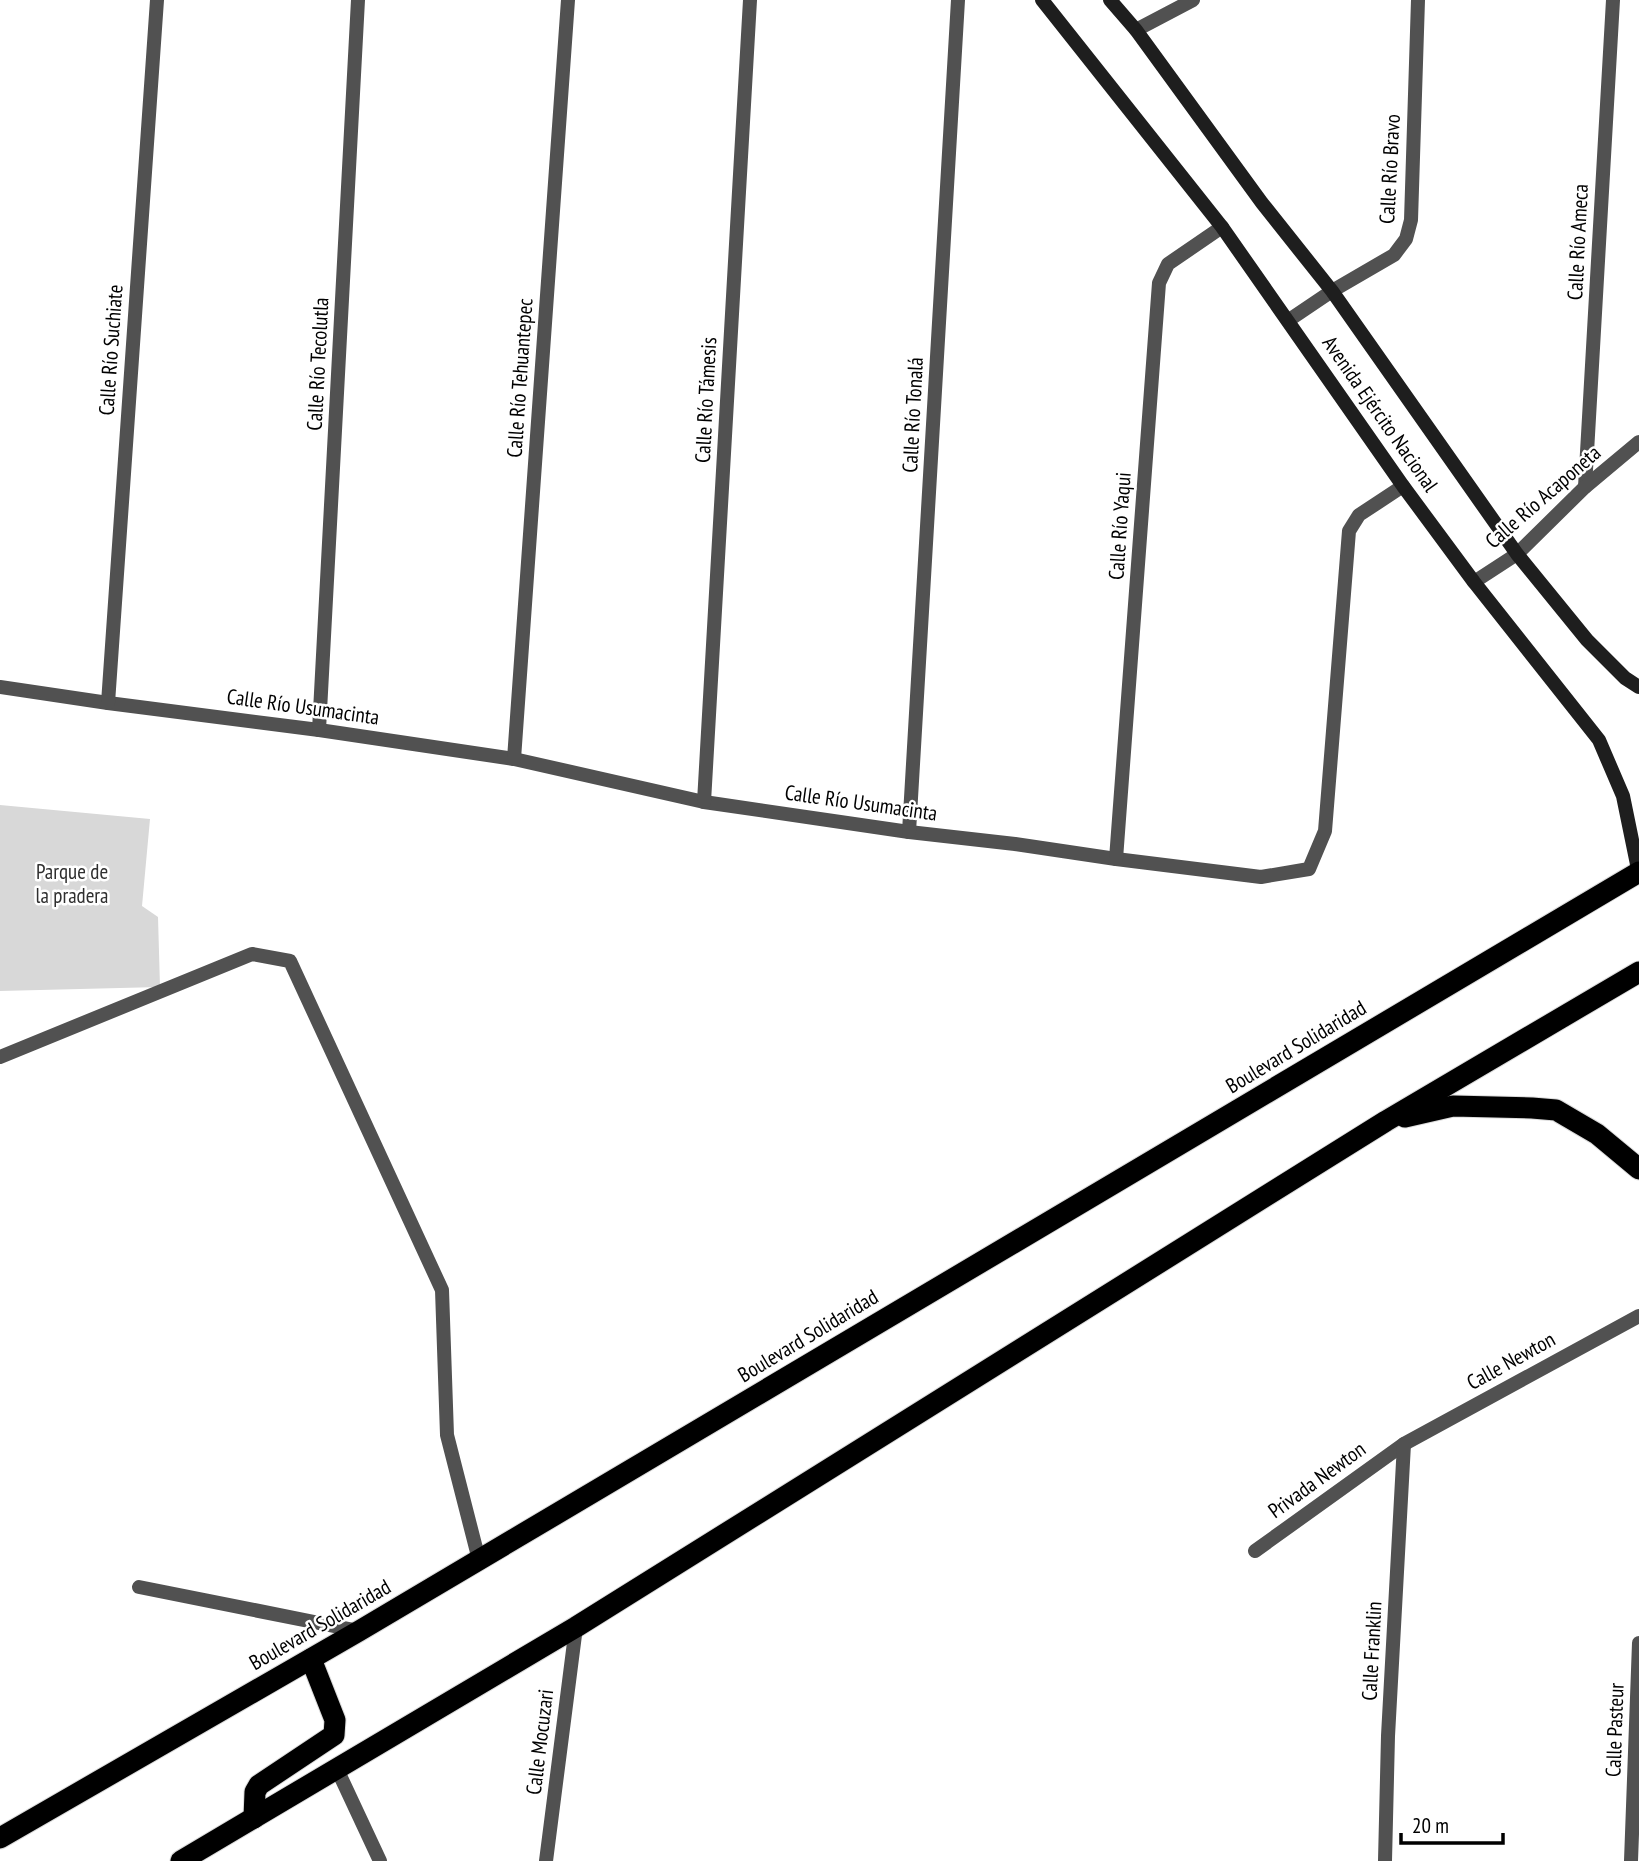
<svg xmlns="http://www.w3.org/2000/svg" width="1639" height="1861" font-family="'PT Sans Narrow',sans-serif">
<rect width="100%" height="100%" fill="#fff"/>
<polygon fill="#d8d8d8" points="0,805 150,819 142,906 158,917 160,987 0,991"/>
<g fill="none" stroke-linecap="round" stroke-linejoin="round">
<g stroke="#dbdbdb" stroke-width="23">
<g id="highway">
<polyline points="1405,1117 1453,1106 1532,1108 1556,1110 1597,1134 1639,1169"/>
<polyline points="254,1818 255,1792 259,1785 334,1735 335,1720 311,1659"/>
<polyline points="0,1838 359,1631 1639,872"/>
<polyline points="181,1861 576,1627 1386,1121 1639,972"/>
</g>
</g>
<g stroke="#515151" stroke-width="14">
<polyline points="0,1057 252,954 290,961 442,1290 447,1435 479,1560"/>
<polyline points="139,1587 359,1631"/>
<polyline points="337,1769 380,1861"/>
</g>
<g stroke="#515151" stroke-width="14">
<polyline points="1136,30 1193,0"/>
<polyline points="1289,320 1332,291 1394,255 1406,239 1411,220 1418,0"/>
<polyline points="1585,487 1613,0"/>
<polyline points="1474,582 1517,554 1585,487 1639,442"/>
<polyline points="0,687 108,703 319,730 514,759 704,802 909,832 1015,844 1116,859 1261,877 1309,869 1325,831 1349,531 1359,515 1403,486"/>
<polyline points="108,703 157,0"/>
<polyline points="319,730 358,0"/>
<polyline points="514,759 568,0"/>
<polyline points="704,802 750,0"/>
<polyline points="909,832 958,0"/>
<polyline points="1116,859 1159,283 1168,264 1222,227"/>
<polyline points="1255,1551 1404,1444 1639,1316"/>
<polyline points="546,1861 576,1627"/>
<polyline points="1385,1861 1388,1736 1404,1444"/>
<polyline points="1631,1861 1639,1643"/>
</g>
<g stroke="#1e1e1e" stroke-width="14">
<polyline points="1042,0 1222,227 1403,486 1474,582 1599,740 1623,796 1639,874"/>
<polyline points="1110,0 1136,30 1262,203 1332,291 1517,554 1587,640 1625,678 1639,687"/>
</g>
<use href="#highway" stroke="#000" stroke-width="21"/>
</g>
<g text-anchor="middle" stroke-width="5" stroke-linejoin="round" paint-order="stroke">
<g font-size="21" fill="#000" stroke="#fff">
<text transform="translate(1390 169) rotate(-87)" y="7">Calle Río Bravo</text>
<text transform="translate(1578 242) rotate(-87)" y="7">Calle Río Ameca</text>
<text transform="translate(111 350) rotate(-86)" y="7">Calle Río Suchiate</text>
<text transform="translate(318 364) rotate(-87)" y="7">Calle Río Tecolutla</text>
<text transform="translate(520 378) rotate(-86)" y="7">Calle Río Tehuantepec</text>
<text transform="translate(706 400) rotate(-87)" y="7">Calle Río Támesis</text>
<text transform="translate(1380 414) rotate(55)" y="7">Avenida Ejército Nacional</text>
<text transform="translate(913 415) rotate(-87)" y="7">Calle Río Tonalá</text>
<text transform="translate(1543 497) rotate(-41)" y="7">Calle Río Acaponeta</text>
<text transform="translate(1120 526) rotate(-86)" y="7">Calle Río Yaqui</text>
<text transform="translate(303 707) rotate(8)" y="7">Calle Río Usumacinta</text>
<text transform="translate(861 803) rotate(8)" y="7">Calle Río Usumacinta</text>
<text transform="translate(1296 1047) rotate(-31)" y="7">Boulevard Solidaridad</text>
<text transform="translate(808 1336) rotate(-31)" y="7">Boulevard Solidaridad</text>
<text transform="translate(1511 1361) rotate(-29)" y="7">Calle Newton</text>
<text transform="translate(1317 1480) rotate(-36)" y="7">Privada Newton</text>
<text transform="translate(320 1625) rotate(-30)" y="7">Boulevard Solidaridad</text>
<text transform="translate(1372 1651) rotate(-87)" y="7">Calle Franklin</text>
<text transform="translate(1615 1730) rotate(-88)" y="7">Calle Pasteur</text>
<text transform="translate(540 1742) rotate(-83)" y="7">Calle Mocuzari</text>
</g>
<g font-size="21" fill="#2f2f2f" stroke="#fff">
<text x="72" y="879">Parque de<tspan x="72" dy="24">la pradera</tspan></text>
</g>
</g>
<path d="M1401 1833v10h102v-10" fill="none" stroke="#000000" stroke-width="3.5"/>
<text x="1412" y="1833" font-size="21" fill="#000000" stroke="#ffffff" stroke-width="5" paint-order="stroke">20 m</text>
</svg>
